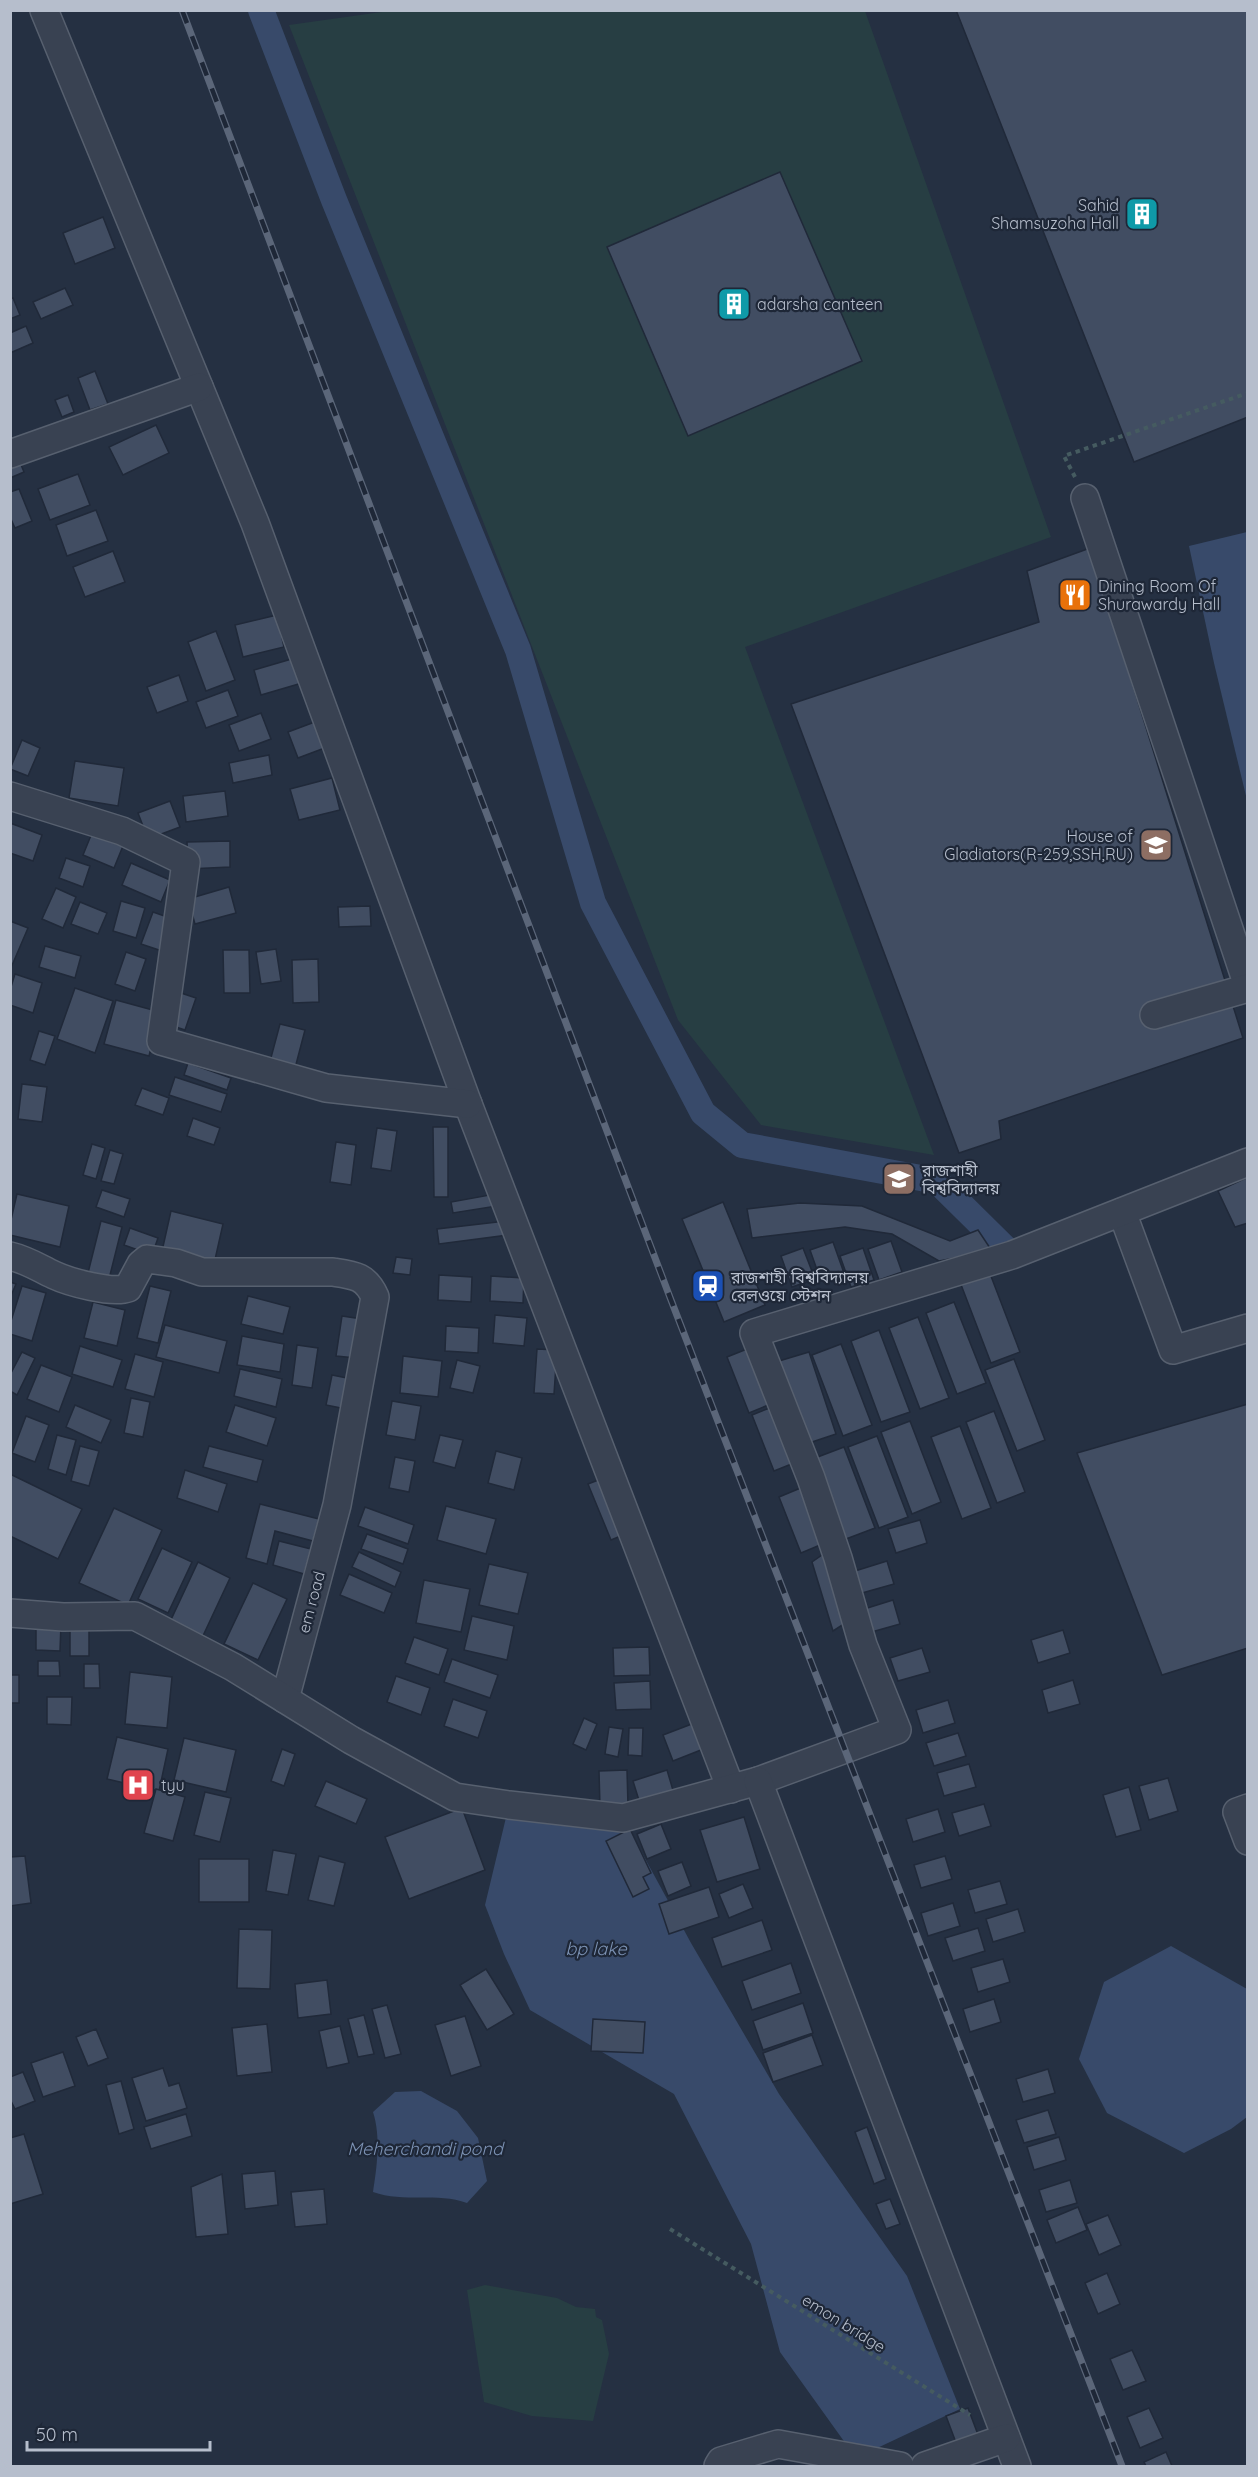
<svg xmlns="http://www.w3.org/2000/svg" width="1258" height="2477" font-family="Quicksand,'Noto Sans Bengali',sans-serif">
<rect width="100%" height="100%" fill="#253042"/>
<g fill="#273e43">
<polygon points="396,10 865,11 1051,537 745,647 934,1155 761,1125 678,1020 289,25"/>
<polygon points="485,2285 557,2298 576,2307 595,2309 596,2317 602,2320 609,2354 593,2421 532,2416 484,2402 467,2290"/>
</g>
<g fill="#384a6a">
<polygon points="1247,532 1248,532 1247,800 1214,663 1189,546"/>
<polygon points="509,1805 623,1818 691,1943 779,2094 907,2276 960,2409 856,2458 780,2352 751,2244 674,2094 530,2010 504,1954 485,1905"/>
<polygon points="1171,1946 1247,1989 1247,2117 1231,2129 1184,2153 1107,2113 1079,2059 1104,1982"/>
<path d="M 421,2091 L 457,2111 L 478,2138 L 487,2181 L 467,2203 C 437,2192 404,2203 373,2192 C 377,2167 381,2137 373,2112 L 395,2092 Z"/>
</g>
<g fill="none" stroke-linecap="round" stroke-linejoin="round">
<polyline stroke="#384a6a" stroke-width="26" points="261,10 334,200 518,650 593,903 703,1113 742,1145 937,1181 1012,1255"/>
</g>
<g fill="#414d62" stroke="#202939" stroke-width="1.5">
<polygon points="956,10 1248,10 1248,417 1134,462"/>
<polygon points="780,172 862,361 688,436 607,247"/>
<polygon points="103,217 115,248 75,264 63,233"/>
<polygon points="65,288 73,305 41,319 33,302"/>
<polygon points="13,298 20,315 10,319 10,299"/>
<polygon points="26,326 33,343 10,353 10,333"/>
<polygon points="95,371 108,404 90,410 78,378"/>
<polygon points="68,395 74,412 62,417 55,400"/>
<polygon points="156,425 169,453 123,475 109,447"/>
<polygon points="17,455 24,472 10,478 10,458"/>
<polygon points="78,474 90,505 50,520 38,489"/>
<polygon points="19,489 32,521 15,528 10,517 10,492"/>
<polygon points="96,510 108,541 67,556 56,525"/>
<polygon points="1090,548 1243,1038 999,1121 1001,1139 959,1153 791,704 1039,622 1027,571"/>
<polygon points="113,551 125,582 85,597 73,567"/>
<polygon points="277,615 284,647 243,657 235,625"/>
<polygon points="216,631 235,680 206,691 188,642"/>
<polygon points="295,658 302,683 261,695 254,670"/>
<polygon points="179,675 188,701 157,713 147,687"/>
<polygon points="228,690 238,716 206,728 196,702"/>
<polygon points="261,713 271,739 239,751 229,725"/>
<polygon points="320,720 330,746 298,758 288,732"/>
<polygon points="22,740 40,748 28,776 10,769"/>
<polygon points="269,755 272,775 233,783 229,763"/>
<polygon points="75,761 124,768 118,806 69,798"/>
<polygon points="332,778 340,810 299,820 290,789"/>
<polygon points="225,791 228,816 186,822 183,796"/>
<polygon points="170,801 180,827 148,839 138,813"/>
<polygon points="10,823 42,835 33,861 10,853"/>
<polygon points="94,828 125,841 114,868 83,855"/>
<polygon points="230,841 230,867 188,869 187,842"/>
<polygon points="66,858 90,866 83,887 59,878"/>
<polygon points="131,863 170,880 161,902 122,885"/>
<polygon points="229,887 236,913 195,924 188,899"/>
<polygon points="56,888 76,897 63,928 42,919"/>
<polygon points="121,901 145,908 136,938 113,931"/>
<polygon points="80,902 107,913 98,934 71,924"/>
<polygon points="370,906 371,926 339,927 338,907"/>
<polygon points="153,912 173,919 162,951 141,944"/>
<polygon points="10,921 28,928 10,970"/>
<polygon points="45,946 81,956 75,978 39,967"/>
<polygon points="276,949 281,981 261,984 256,952"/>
<polygon points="223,950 249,950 250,993 224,993"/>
<polygon points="126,952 146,959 135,991 115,984"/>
<polygon points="318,959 319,1002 293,1003 292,960"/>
<polygon points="15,974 42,983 33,1013 10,1005 10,990"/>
<polygon points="75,988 113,1001 95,1053 57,1039"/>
<polygon points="181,993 196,998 185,1030 170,1025"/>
<polygon points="116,1000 160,1012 149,1056 104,1044"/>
<polygon points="280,1024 305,1030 294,1072 269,1065"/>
<polygon points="39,1031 55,1036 45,1065 30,1060"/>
<polygon points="188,1063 231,1078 227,1090 184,1075"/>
<polygon points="175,1077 227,1094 221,1112 169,1095"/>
<polygon points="22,1084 47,1087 42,1122 18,1119"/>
<polygon points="142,1088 169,1098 163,1115 135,1105"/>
<polygon points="193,1118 220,1128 214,1145 187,1136"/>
<polygon points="433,1127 448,1127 448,1197 434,1197"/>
<polygon points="377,1128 397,1131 391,1171 371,1168"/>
<polygon points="336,1142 356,1145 351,1185 330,1182"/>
<polygon points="92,1144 105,1148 96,1179 83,1175"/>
<polygon points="110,1150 123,1154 114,1184 101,1181"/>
<polygon points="1248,1177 1248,1223 1235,1227 1218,1191"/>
<polygon points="102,1190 130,1199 124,1217 96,1207"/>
<polygon points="17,1194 69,1206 60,1247 10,1235 10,1224"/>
<polygon points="495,1194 497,1206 453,1213 451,1202"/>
<polygon points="723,1202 765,1305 724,1322 682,1219"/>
<polygon points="800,1203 862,1206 950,1241 978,1230 992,1251 939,1261 892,1234 845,1227 752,1238 747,1209"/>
<polygon points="171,1211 223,1224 214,1264 162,1251"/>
<polygon points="101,1221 122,1227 109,1279 88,1273"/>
<polygon points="506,1221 508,1235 439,1244 437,1229"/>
<polygon points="130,1228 158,1238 152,1255 124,1245"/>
<polygon points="891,1241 902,1272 879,1280 868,1249"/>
<polygon points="833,1242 844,1273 821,1281 810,1250"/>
<polygon points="803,1248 815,1279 792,1287 781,1256"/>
<polygon points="863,1248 874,1280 851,1287 840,1256"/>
<polygon points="396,1257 412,1259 410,1275 393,1273"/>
<polygon points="989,1271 1020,1352 991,1363 960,1282"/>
<polygon points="439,1275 472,1277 471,1302 438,1300"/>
<polygon points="491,1276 524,1278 523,1303 490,1301"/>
<polygon points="10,1282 16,1284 10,1298"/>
<polygon points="22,1286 46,1293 32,1341 10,1334 10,1324"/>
<polygon points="150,1286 171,1291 158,1343 137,1338"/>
<polygon points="248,1296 290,1307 283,1334 241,1324"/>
<polygon points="93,1302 125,1310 117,1346 84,1338"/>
<polygon points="954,1302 986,1383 957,1394 926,1313"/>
<polygon points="495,1315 527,1318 524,1346 493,1343"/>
<polygon points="342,1316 362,1319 356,1358 336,1356"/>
<polygon points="918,1317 949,1398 920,1409 889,1328"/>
<polygon points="165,1325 227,1341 219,1373 156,1357"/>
<polygon points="446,1326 479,1328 478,1353 445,1351"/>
<polygon points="879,1330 910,1412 881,1422 851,1341"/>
<polygon points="242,1336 284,1344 280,1372 237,1365"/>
<polygon points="841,1344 872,1425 843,1436 812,1355"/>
<polygon points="297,1345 318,1348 312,1388 292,1385"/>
<polygon points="80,1346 122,1360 113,1387 72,1374"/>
<polygon points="752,1347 773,1403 749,1413 727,1357"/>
<polygon points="537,1349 557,1350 554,1394 534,1393"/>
<polygon points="22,1352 35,1358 17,1395 10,1391 10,1375"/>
<polygon points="809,1352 836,1434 806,1444 779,1361"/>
<polygon points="135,1354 163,1362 154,1397 125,1389"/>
<polygon points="403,1356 442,1361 438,1397 400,1393"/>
<polygon points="1014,1359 1045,1440 1017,1451 985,1370"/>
<polygon points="457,1360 480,1366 473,1393 450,1388"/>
<polygon points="41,1365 72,1377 59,1412 27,1399"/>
<polygon points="240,1369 282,1379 276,1407 234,1396"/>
<polygon points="332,1375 352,1379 346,1409 326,1405"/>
<polygon points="131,1398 150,1402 143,1437 124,1433"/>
<polygon points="392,1401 421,1406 415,1440 386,1435"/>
<polygon points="1248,1404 1248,1648 1162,1675 1077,1453"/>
<polygon points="75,1405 111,1420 101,1443 66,1427"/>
<polygon points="235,1405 276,1418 267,1446 226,1432"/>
<polygon points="777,1405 799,1461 774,1471 752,1415"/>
<polygon points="994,1411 1025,1492 997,1503 966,1422"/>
<polygon points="26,1416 49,1425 35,1462 12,1453"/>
<polygon points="910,1421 941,1502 912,1514 881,1432"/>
<polygon points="960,1426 991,1508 962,1519 931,1437"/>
<polygon points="57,1435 76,1440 66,1475 48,1469"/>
<polygon points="440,1435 463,1440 455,1468 433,1462"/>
<polygon points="877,1436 908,1517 879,1528 848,1447"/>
<polygon points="80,1446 99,1451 89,1486 71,1481"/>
<polygon points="209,1446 263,1460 257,1482 203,1467"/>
<polygon points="844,1447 875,1528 846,1539 815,1458"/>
<polygon points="496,1451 522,1458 514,1490 488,1483"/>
<polygon points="395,1457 415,1461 409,1492 389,1488"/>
<polygon points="185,1470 227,1484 218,1512 177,1498"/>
<polygon points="10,1474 82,1509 58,1559 10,1536"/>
<polygon points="606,1477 628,1533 611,1540 588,1484"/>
<polygon points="803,1487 825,1543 801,1553 779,1497"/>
<polygon points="260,1504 319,1519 313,1541 275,1531 267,1564 246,1558"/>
<polygon points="446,1506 496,1519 486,1554 437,1540"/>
<polygon points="365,1507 414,1525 408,1544 358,1526"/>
<polygon points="114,1508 162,1530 128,1605 79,1583"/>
<polygon points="920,1520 927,1543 896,1553 888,1529"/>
<polygon points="367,1534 408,1549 403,1564 361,1549"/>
<polygon points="279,1541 311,1549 304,1574 273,1565"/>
<polygon points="162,1548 192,1562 168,1613 138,1599"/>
<polygon points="359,1552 401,1572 395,1587 352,1567"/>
<polygon points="825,1553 847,1622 833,1631 812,1562"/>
<polygon points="887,1561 894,1584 862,1593 855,1571"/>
<polygon points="198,1562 230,1578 201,1640 169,1624"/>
<polygon points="489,1564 528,1573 518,1614 479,1605"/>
<polygon points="349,1574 392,1593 384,1613 340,1595"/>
<polygon points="424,1580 470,1589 461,1632 416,1623"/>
<polygon points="253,1583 287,1599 258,1660 224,1644"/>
<polygon points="893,1600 900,1624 868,1633 861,1610"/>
<polygon points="472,1616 514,1626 507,1660 464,1650"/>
<polygon points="70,1620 89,1621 89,1656 70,1656"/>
<polygon points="36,1623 61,1623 60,1651 36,1650"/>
<polygon points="1063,1630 1070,1653 1038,1663 1031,1640"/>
<polygon points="414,1637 448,1649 439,1675 405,1663"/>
<polygon points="649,1647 650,1675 614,1676 613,1648"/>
<polygon points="922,1648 930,1672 898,1681 890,1658"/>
<polygon points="452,1659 498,1675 490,1698 444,1682"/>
<polygon points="38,1661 59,1661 60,1676 38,1676"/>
<polygon points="84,1664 99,1664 100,1688 84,1688"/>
<polygon points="130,1672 172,1677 167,1728 125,1724"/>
<rect x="10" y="1675" width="9" height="28"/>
<polygon points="396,1676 430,1688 421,1715 387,1702"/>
<polygon points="1073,1680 1080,1704 1048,1713 1042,1690"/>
<polygon points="650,1681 651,1709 616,1710 614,1683"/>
<polygon points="47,1697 72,1697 71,1725 47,1724"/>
<polygon points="453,1699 487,1711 478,1738 444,1726"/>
<polygon points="948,1700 955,1723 923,1733 916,1710"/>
<polygon points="584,1718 597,1724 586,1750 573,1744"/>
<polygon points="697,1722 706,1748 673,1761 663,1735"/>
<polygon points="609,1727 623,1729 618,1757 605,1754"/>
<polygon points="629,1728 643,1728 642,1756 628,1755"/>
<polygon points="958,1733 966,1756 934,1766 926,1743"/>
<polygon points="117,1737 168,1749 159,1791 107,1779"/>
<polygon points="184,1738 236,1750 226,1792 174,1780"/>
<polygon points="282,1749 295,1754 284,1786 271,1781"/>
<polygon points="969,1764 976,1787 944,1796 937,1773"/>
<polygon points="627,1770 628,1806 600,1807 599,1771"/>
<polygon points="667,1770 675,1797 641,1807 633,1781"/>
<polygon points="1168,1778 1178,1811 1149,1820 1139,1786"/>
<polygon points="326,1781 367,1799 356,1824 315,1806"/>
<polygon points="1129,1787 1141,1830 1116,1837 1103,1795"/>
<polygon points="156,1789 185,1797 173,1841 144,1833"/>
<polygon points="205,1792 231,1798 220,1842 194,1835"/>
<polygon points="984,1804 991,1826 959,1836 952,1813"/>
<polygon points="462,1808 485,1870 409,1899 385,1837"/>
<polygon points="938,1809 945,1832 913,1842 906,1819"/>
<polygon points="744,1817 760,1869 717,1882 700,1830"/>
<polygon points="661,1824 671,1849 647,1859 637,1834"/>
<polygon points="630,1829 651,1873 643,1877 649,1889 633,1897 606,1841"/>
<polygon points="273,1850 296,1854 288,1895 266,1891"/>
<polygon points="25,1856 31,1903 10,1906 10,1857"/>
<polygon points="319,1856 345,1863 334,1906 308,1900"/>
<polygon points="945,1856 952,1879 921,1888 914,1865"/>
<rect x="199" y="1859" width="50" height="43"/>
<polygon points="682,1862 691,1886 668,1896 658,1871"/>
<polygon points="1000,1881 1007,1904 975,1913 968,1890"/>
<polygon points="743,1884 753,1908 729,1918 719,1894"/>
<polygon points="709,1887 719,1917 669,1934 659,1904"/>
<polygon points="953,1903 960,1926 928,1936 921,1913"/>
<polygon points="1018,1909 1025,1932 993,1942 986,1919"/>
<polygon points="762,1920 772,1950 722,1967 712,1938"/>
<polygon points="978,1928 985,1951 953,1961 945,1938"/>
<polygon points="239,1929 272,1930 270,1989 237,1988"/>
<polygon points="1003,1959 1010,1982 978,1992 971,1968"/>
<polygon points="791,1963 801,1993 752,2010 742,1981"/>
<polygon points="486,1969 514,2014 487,2030 460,1985"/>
<polygon points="327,1980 331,2014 298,2018 295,1984"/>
<polygon points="994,1999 1001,2022 970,2032 963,2009"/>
<polygon points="803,2003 813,2033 763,2050 753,2021"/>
<polygon points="387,2005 401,2054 385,2058 372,2009"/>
<polygon points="364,2015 374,2054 358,2057 348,2019"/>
<polygon points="465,2016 481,2066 451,2076 435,2025"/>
<polygon points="593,2019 645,2022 643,2053 591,2051"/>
<polygon points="267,2024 272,2072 237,2076 232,2028"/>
<polygon points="340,2026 349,2063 327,2068 319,2031"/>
<polygon points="96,2029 108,2058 88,2066 76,2037"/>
<polygon points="812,2035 823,2065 773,2082 763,2053"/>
<polygon points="63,2052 75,2086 43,2097 31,2063"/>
<polygon points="163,2068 169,2086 179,2083 187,2108 146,2121 132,2078"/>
<polygon points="1048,2069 1055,2093 1023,2102 1016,2079"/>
<polygon points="23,2072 35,2101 15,2109 10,2099 10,2077"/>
<polygon points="121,2081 134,2129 119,2134 106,2085"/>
<polygon points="1048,2110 1056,2134 1024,2143 1016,2120"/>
<polygon points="186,2114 192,2136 151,2149 144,2127"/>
<polygon points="867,2127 886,2179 874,2184 855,2132"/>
<polygon points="24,2134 43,2194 10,2204 10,2138"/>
<polygon points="1059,2137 1066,2160 1034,2170 1027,2147"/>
<polygon points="275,2171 278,2205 245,2209 242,2174"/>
<polygon points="222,2174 228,2234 196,2237 191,2187"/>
<polygon points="1070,2180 1077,2203 1046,2212 1039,2190"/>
<polygon points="324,2189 327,2224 295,2227 291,2192"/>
<polygon points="890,2199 900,2224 886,2229 876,2204"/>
<polygon points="1078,2207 1087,2230 1056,2243 1047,2220"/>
<polygon points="1108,2215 1121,2245 1099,2255 1086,2224"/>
<polygon points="1107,2273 1120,2304 1098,2314 1085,2283"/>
<polygon points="1132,2350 1146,2381 1123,2390 1110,2359"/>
<polygon points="968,2408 980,2440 958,2448 946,2416"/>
<polygon points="1149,2408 1163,2438 1140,2448 1127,2417"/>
<polygon points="1166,2452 1172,2466 1146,2466 1144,2462"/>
</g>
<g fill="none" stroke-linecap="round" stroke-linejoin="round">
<g stroke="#57606f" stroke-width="30">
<g id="minor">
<polyline points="44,10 255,523 468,1104 731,1789"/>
<polyline points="10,454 199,387"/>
<polyline points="1085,498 1248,986"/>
<polyline points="10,796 122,831 186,862 161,1041 326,1088 468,1104"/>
<polyline points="1154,1015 1248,988"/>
<polyline points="1122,1212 1173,1350 1248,1328"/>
<path d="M 10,1256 C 27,1260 39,1268 54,1275 C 69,1282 112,1294 128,1288 L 141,1264 L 147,1259 L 176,1263 L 202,1272 L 333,1272 C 354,1275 366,1276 375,1297 L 337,1505 L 285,1699"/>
<polyline points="10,1613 63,1617 135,1616 233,1667 351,1740 455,1797 509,1805 623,1818 758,1781 897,1730 863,1645 838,1558 811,1478 754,1333 1012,1255 1248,1162"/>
<polyline points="758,1781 1017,2466"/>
<polyline points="1248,1808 1237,1812 1248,1841"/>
<polyline points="718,2466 721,2461 778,2444 900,2466"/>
<polyline points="925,2466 1006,2438"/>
</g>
</g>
<g stroke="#455b60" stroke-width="4" stroke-dasharray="4.5 4.5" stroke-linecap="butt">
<polyline points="1075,477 1064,456 1248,393"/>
<polyline points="670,2229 970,2415"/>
</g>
<use href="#minor" stroke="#394252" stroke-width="27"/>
<g stroke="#5b6679" stroke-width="7">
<polyline id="rail" points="182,10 671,1300 1122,2466"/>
</g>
<use href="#rail" stroke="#1e2737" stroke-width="4.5" stroke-dasharray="14" stroke-linecap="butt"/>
</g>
<defs>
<g id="building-square" transform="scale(1.725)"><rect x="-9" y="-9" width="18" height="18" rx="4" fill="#0f9aa8" stroke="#1e2737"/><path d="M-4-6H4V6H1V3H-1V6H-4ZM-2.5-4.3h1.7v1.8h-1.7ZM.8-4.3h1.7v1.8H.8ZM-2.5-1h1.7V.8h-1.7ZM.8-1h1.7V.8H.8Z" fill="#fff"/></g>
<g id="restaurant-square" transform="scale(1.725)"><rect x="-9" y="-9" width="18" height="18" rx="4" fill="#e8710a" stroke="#1e2737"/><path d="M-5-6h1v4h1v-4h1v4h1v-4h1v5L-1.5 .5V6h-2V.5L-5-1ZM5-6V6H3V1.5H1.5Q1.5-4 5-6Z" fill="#fff"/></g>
<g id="university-square" transform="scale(1.725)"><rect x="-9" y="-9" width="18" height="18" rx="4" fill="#8d6e63" stroke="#1e2737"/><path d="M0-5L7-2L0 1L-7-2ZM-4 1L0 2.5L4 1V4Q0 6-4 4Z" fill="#fff"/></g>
<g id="station-square" transform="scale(1.725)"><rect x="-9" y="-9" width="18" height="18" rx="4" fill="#1a4fb4" stroke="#1e2737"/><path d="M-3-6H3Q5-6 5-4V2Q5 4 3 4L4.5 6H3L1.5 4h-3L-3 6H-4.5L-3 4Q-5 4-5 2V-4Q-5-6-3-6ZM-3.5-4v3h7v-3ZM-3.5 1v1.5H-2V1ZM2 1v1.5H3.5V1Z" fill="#fff"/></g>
<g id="hospital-square" transform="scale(1.725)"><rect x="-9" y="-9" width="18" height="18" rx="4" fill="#e0444e" stroke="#1e2737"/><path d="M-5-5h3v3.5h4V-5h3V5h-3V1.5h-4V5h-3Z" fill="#fff"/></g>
</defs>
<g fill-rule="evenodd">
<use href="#building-square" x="1142" y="214"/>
<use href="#building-square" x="734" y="304"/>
<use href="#restaurant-square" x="1075" y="595"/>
<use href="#university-square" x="1156" y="845"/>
<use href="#university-square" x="899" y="1179"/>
<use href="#station-square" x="708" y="1286"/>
<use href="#hospital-square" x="138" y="1785"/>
</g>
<g text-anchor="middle" stroke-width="4.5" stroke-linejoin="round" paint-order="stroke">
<g font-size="16" fill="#b6becc" stroke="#1e2737" text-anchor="start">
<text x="1119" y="211" text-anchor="end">Sahid<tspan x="1119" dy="18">Shamsuzoha Hall</tspan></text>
<text x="757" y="310">adarsha canteen</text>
<text x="1098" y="592">Dining Room Of<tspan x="1098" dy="18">Shurawardy Hall</tspan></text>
<text x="1133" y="842" text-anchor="end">House of<tspan x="1133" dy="18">Gladiators(R-259,SSH,RU)</tspan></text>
<text x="922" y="1176">রাজশাহী<tspan x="922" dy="18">বিশ্ববিদ্যালয়</tspan></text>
<text x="731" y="1283">রাজশাহী বিশ্ববিদ্যালয়<tspan x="731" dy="18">রেলওয়ে স্টেশন</tspan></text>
<text x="161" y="1791">tyu</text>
</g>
<g font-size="16" fill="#b6becc" stroke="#1e2737">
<text transform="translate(311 1602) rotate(-75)" y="6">em road</text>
<text transform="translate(844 2323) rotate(32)" y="6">emon bridge</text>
</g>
<g font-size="18" font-style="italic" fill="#7c92b4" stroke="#1e2737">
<text x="596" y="1955">bp lake</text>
<text x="425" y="2155">Meherchandi pond</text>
</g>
</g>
<rect width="1258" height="2477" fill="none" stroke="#b6becc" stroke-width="24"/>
<path d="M27 2441v9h183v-9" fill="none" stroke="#b6becc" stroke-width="3"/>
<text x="36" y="2441" font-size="18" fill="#b6becc" stroke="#1e2737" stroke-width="4.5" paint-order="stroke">50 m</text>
</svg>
